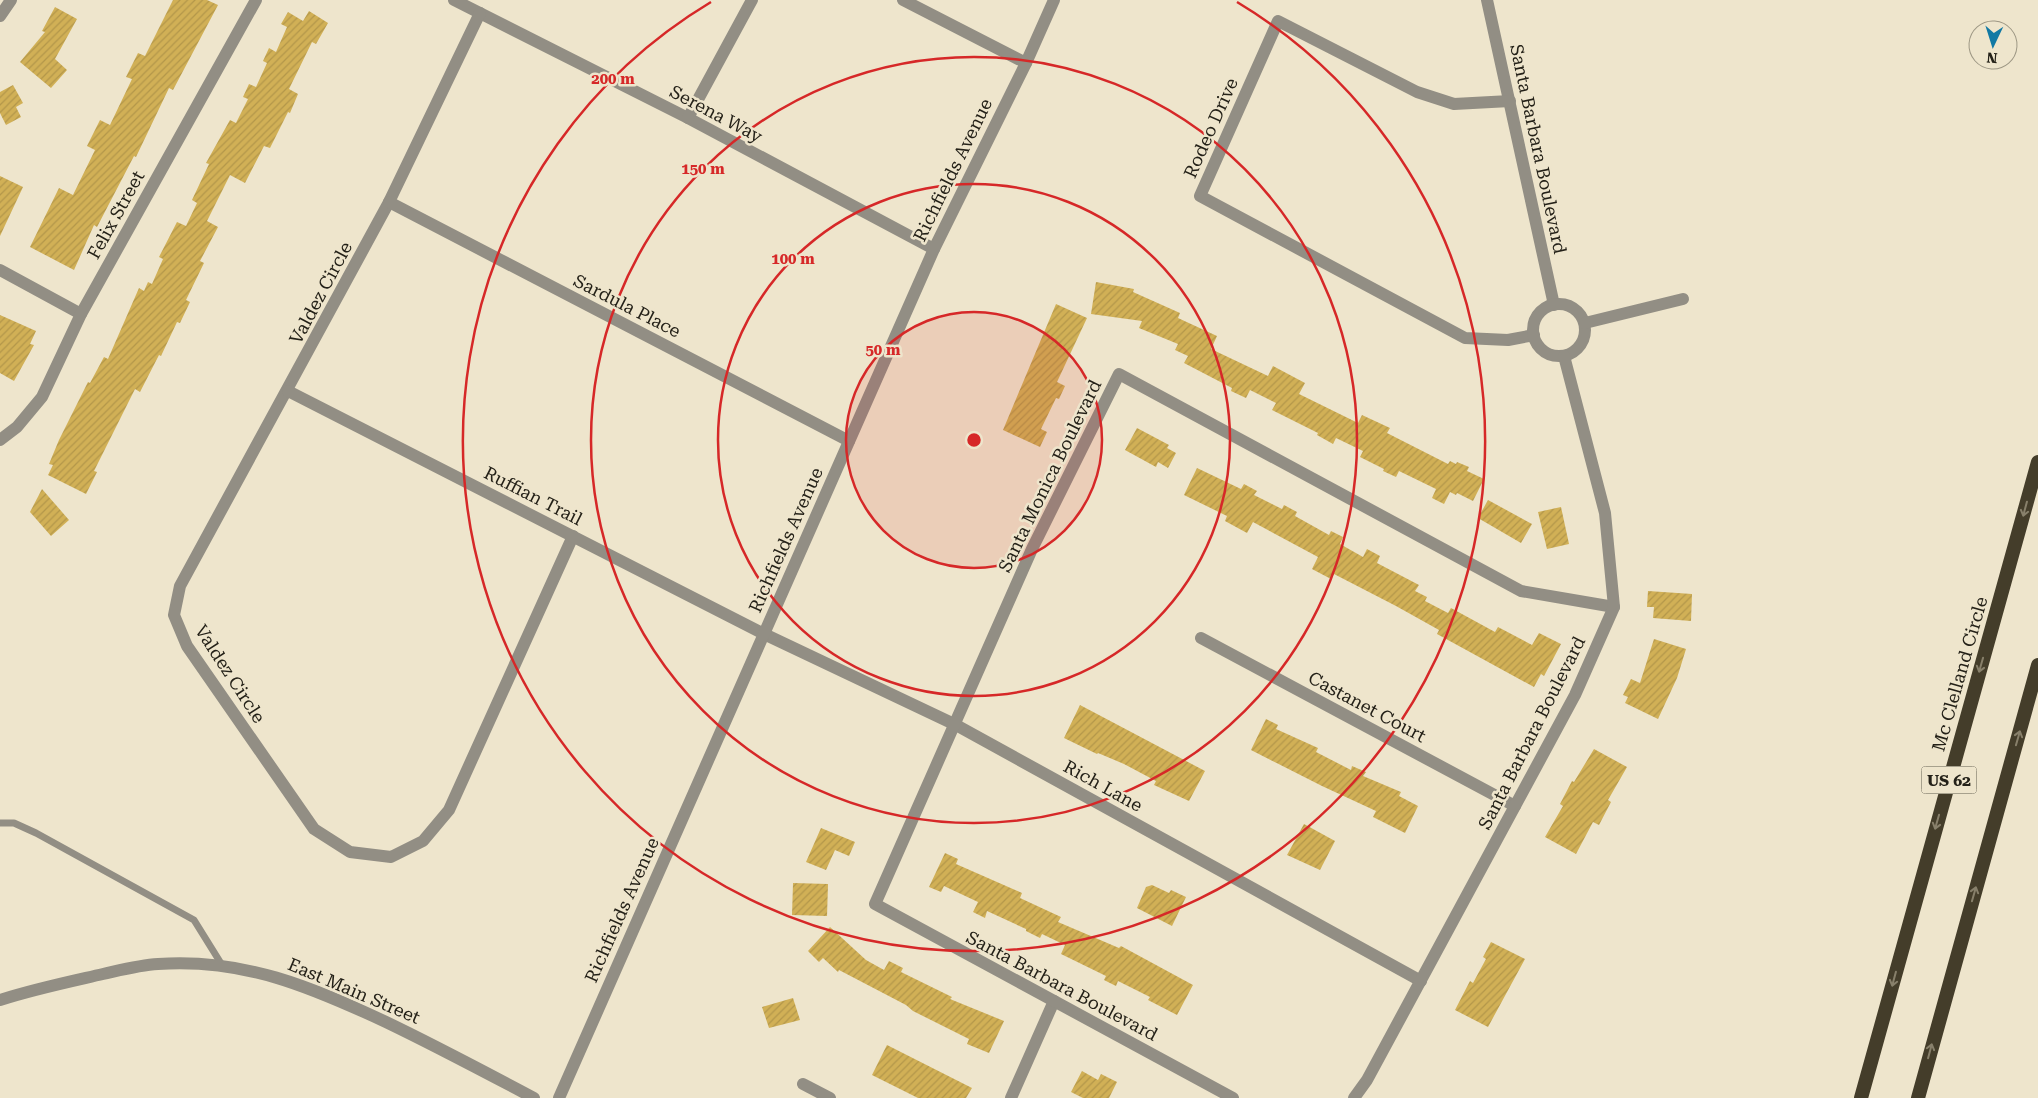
<svg xmlns="http://www.w3.org/2000/svg" width="2038" height="1098" font-family="'Roboto Serif',serif">
<defs>
<pattern id="building-hatch" width="6" height="6" patternUnits="userSpaceOnUse" patternTransform="scale(1.25)"><rect width="6" height="6" fill="#d1b056"/><path d="M-1 1l2-2M0 6l6-6M5 7l2-2" fill="none" stroke="#b3974a"/></pattern>
</defs>
<rect width="100%" height="100%" fill="#eee5cc"/>
<g fill="url(#building-hatch)">
<polygon points="173,0 207,0 218,5 173,90 169,88 136,157 134,156 97,227 94,225 74,270 30,247 59,188 73,195 95,150 87,146 100,120 110,125 132,79 126,77 138,53 145,56"/>
<polygon points="55,7 77,19 55,59 67,70 51,88 20,62 45,32 42,31"/>
<polygon points="309,11 328,23 316,44 312,42 289,89 298,94 290,113 288,112 270,148 264,146 245,183 230,175 207,221 218,227 200,261 204,263 186,300 190,302 180,323 177,322 161,356 159,355 140,392 135,389 94,471 97,472 86,494 48,475 53,465 49,464 59,440 88,382 90,383 104,357 108,359 139,288 144,291 148,282 152,284 163,259 159,257 177,222 186,226 197,203 192,200 209,164 206,163 230,120 236,123 248,99 243,97 249,84 256,87 267,63 263,61 269,48 276,52 287,27 281,24 288,12 303,21"/>
<polygon points="13,85 23,103 16,107 21,117 6,125 0,113 0,92"/>
<polygon points="0,176 23,187 0,236"/>
<polygon points="1096,282 1134,289 1133,292 1180,313 1178,318 1217,336 1211,349 1268,376 1273,366 1305,383 1299,394 1358,423 1362,415 1390,428 1387,433 1448,464 1450,461 1456,464 1457,462 1469,467 1467,471 1484,479 1473,501 1457,493 1456,495 1450,492 1444,504 1432,498 1436,489 1399,471 1396,477 1383,471 1384,469 1360,457 1363,451 1336,438 1333,444 1317,435 1318,433 1272,410 1276,403 1250,390 1246,398 1231,391 1232,388 1184,363 1188,356 1175,350 1178,344 1139,328 1142,321 1091,314"/>
<polygon points="1056,304 1087,318 1057,382 1065,386 1059,399 1056,398 1041,429 1047,432 1040,447 1003,430"/>
<polygon points="0,315 36,331 30,344 34,345 14,381 0,373"/>
<polygon points="1137,428 1169,445 1167,448 1176,453 1168,468 1158,462 1156,467 1125,450"/>
<polygon points="1197,468 1241,489 1244,484 1257,491 1254,495 1282,509 1284,505 1297,512 1295,516 1329,535 1331,531 1343,537 1340,544 1363,557 1367,549 1380,556 1377,563 1419,585 1415,591 1427,597 1425,601 1448,613 1451,608 1495,632 1498,627 1532,645 1539,633 1561,644 1544,676 1541,674 1534,687 1437,634 1439,630 1396,606 1334,574 1331,579 1312,569 1318,557 1253,522 1247,533 1225,521 1227,516 1184,495"/>
<polygon points="42,489 69,520 51,536 30,512"/>
<polygon points="1488,500 1532,524 1521,543 1478,518"/>
<polygon points="1561,507 1569,544 1547,549 1538,512"/>
<polygon points="1648,591 1692,594 1691,621 1653,618 1654,607 1647,607"/>
<polygon points="1654,639 1686,649 1677,678 1658,719 1625,703 1628,697 1623,695 1631,679 1640,683"/>
<polygon points="1080,705 1205,771 1189,801 1154,785 1156,781 1124,764 1098,753 1097,754 1064,738"/>
<polygon points="1266,719 1278,725 1276,729 1318,748 1316,752 1351,770 1352,766 1366,772 1363,776 1401,792 1399,796 1418,806 1405,833 1373,817 1376,811 1322,786 1251,750"/>
<polygon points="1594,749 1627,767 1608,800 1611,802 1599,825 1593,822 1576,854 1545,837 1563,806 1560,804 1572,781 1574,782"/>
<polygon points="1304,824 1335,841 1320,870 1287,855"/>
<polygon points="821,828 855,842 849,856 835,850 826,870 806,862"/>
<polygon points="945,853 958,859 956,864 1022,893 1020,898 1061,917 1058,922 1119,948 1121,946 1193,985 1177,1015 1148,1000 1150,997 1118,981 1116,986 1104,980 1106,976 1061,954 1065,945 1042,934 1040,938 1026,931 1026,929 987,911 985,918 973,912 978,902 944,886 941,892 929,887"/>
<polygon points="793,883 828,884 827,916 792,915"/>
<polygon points="1152,885 1169,893 1171,890 1186,897 1172,926 1137,908 1146,887"/>
<polygon points="830,927 866,960 884,970 889,961 903,968 901,972 952,997 950,999 1004,1021 989,1053 967,1044 969,1039 913,1011 906,1005 839,970 838,972 823,958 819,962 808,951"/>
<polygon points="1491,942 1525,959 1488,1027 1455,1010 1470,981 1473,983 1486,959 1483,957"/>
<polygon points="793,998 800,1020 769,1028 762,1007"/>
<polygon points="887,1045 972,1088 966,1098 918,1098 872,1075"/>
<polygon points="1082,1071 1098,1080 1101,1074 1117,1082 1109,1098 1083,1098 1071,1092"/>
</g>
<g fill="none" stroke-linecap="round" stroke-linejoin="round">
<polyline stroke="#928e84" stroke-width="7" points="0,823 14,823 36,833 194,920 222,965"/>
<g stroke="#928e84" stroke-width="12">
<polyline points="454,0 688,118 934,249"/>
<polyline points="903,0 1026,63"/>
<polyline points="1487,0 1554,305"/>
<polyline points="480,13 389,202 180,586 174,615 187,646 314,829 350,852 391,857 423,841 449,810 573,536"/>
<polyline points="0,16 11,0"/>
<polyline points="1510,101 1454,104 1417,92 1278,21 1200,196 1465,338 1508,340 1534,335"/>
<polyline points="688,118 752,0"/>
<polyline points="389,202 849,441"/>
<polyline points="0,270 81,314"/>
<circle cx="1559" cy="330" r="26"/>
<polyline points="1585,323 1683,299"/>
<polyline points="288,391 762,633 956,725 1421,981"/>
<polyline points="0,440 17,427 42,397 81,314 256,0"/>
<polyline points="1201,638 1515,806"/>
<path d="M 0,1000 C 34,989 68,982 103,974 C 121,970 140,965 158,964 C 244,958 311,987 386,1022 C 436,1046 485,1072 534,1098"/>
<polyline points="803,1084 830,1098"/>
<polyline points="559,1098 934,249 1026,63 1054,0"/>
<polyline points="1011,1098 1054,1001"/>
<polyline points="1233,1098 875,904 1032,549 1119,374 1521,591 1614,607"/>
<polyline points="1354,1098 1367,1080 1575,695 1614,607 1605,513 1564,356"/>
</g>
<g stroke="#443d2a" stroke-width="14">
<polyline points="1861,1098 2038,462"/>
<polyline points="1918,1098 2038,665"/>
</g>
</g>
<defs><path id="oneway-shaft" d="M-6 0H5M1.5-3L5.5 0L1.5 3" fill="none" stroke-width="1.6" stroke-linecap="round" stroke-linejoin="round" transform="scale(1.25)"/></defs>
<g stroke="#88806b">
<use href="#oneway-shaft" transform="translate(2025 509) rotate(105)"/>
<use href="#oneway-shaft" transform="translate(1981 665) rotate(106)"/>
<use href="#oneway-shaft" transform="translate(2018 738) rotate(-74)"/>
<use href="#oneway-shaft" transform="translate(1937 822) rotate(106)"/>
<use href="#oneway-shaft" transform="translate(1974 894) rotate(-74)"/>
<use href="#oneway-shaft" transform="translate(1894 979) rotate(105)"/>
<use href="#oneway-shaft" transform="translate(1930 1051) rotate(-75)"/>
</g>
<circle cx="974" cy="440" r="128" fill="#d62828" fill-opacity=".12"/>
<g fill="none" stroke="#d62828" stroke-width="2.5">
<circle cx="974" cy="440" r="128"/>
<circle cx="974" cy="440" r="256"/>
<circle cx="974" cy="440" r="383"/>
<path d="M1237 2A511 511 0 1 1 711 2"/>
</g>
<g text-anchor="middle" stroke-width="5" stroke-linejoin="round" paint-order="stroke">
<rect fill="#eee5cc" stroke="#615c4e" stroke-width="1" x="1921.5" y="766.5" width="55" height="27" rx="4"/>
<g font-size="16" font-weight="bold" fill="#242118">
<text x="1949" y="786">US 62</text>
</g>
<g font-size="18" fill="#242118" stroke="#eee5cc">
<text transform="translate(716 114) rotate(28)" y="6">Serena Way</text>
<text transform="translate(1211 128) rotate(-66)" y="6">Rodeo Drive</text>
<text transform="translate(1538 149) rotate(78)" y="6">Santa Barbara Boulevard</text>
<text transform="translate(953 170) rotate(-64)" y="6">Richfields Avenue</text>
<text transform="translate(116 215) rotate(-61)" y="6">Felix Street</text>
<text transform="translate(321 293) rotate(-62)" y="6">Valdez Circle</text>
<text transform="translate(627 306) rotate(27)" y="6">Sardula Place</text>
<text transform="translate(1050 476) rotate(-64)" y="6">Santa Monica Boulevard</text>
<text transform="translate(533 496) rotate(27)" y="6">Ruffian Trail</text>
<text transform="translate(786 540) rotate(-66)" y="6">Richfields Avenue</text>
<text transform="translate(230 674) rotate(57)" y="6">Valdez Circle</text>
<text transform="translate(1960 674) rotate(-74)" y="6">Mc Clelland Circle</text>
<text transform="translate(1367 707) rotate(28)" y="6">Castanet Court</text>
<text transform="translate(1532 733) rotate(-63)" y="6">Santa Barbara Boulevard</text>
<text transform="translate(1103 786) rotate(29)" y="6">Rich Lane</text>
<text transform="translate(622 910) rotate(-66)" y="6">Richfields Avenue</text>
<text transform="translate(1062 986) rotate(28)" y="6">Santa Barbara Boulevard</text>
<text transform="translate(354 991) rotate(23)" y="6">East Main Street</text>
</g>
</g>
<circle cx="974" cy="440" r="8" fill="#d62828" stroke="#eee5cc" stroke-width="2.5"/>
<g font-size="15" text-anchor="middle" font-weight="bold" fill="#d62828" stroke="#eee5cc" stroke-width="5" stroke-linejoin="round" paint-order="stroke">
<text x="613" y="84">200 m</text>
<text x="703" y="174">150 m</text>
<text x="793" y="264">100 m</text>
<text x="883" y="355">50 m</text>
</g>
<g transform="translate(1993 45) rotate(184)"><circle r="24" fill="#eee5cc" stroke="#9d9784"/>
<path d="M0-4L9 19L0 12L-9 19Z" fill="#1179a4"/>
<text y="-8" font-size="14" font-weight="bold" text-anchor="middle" fill="#242118">N</text>
</g>
</svg>
